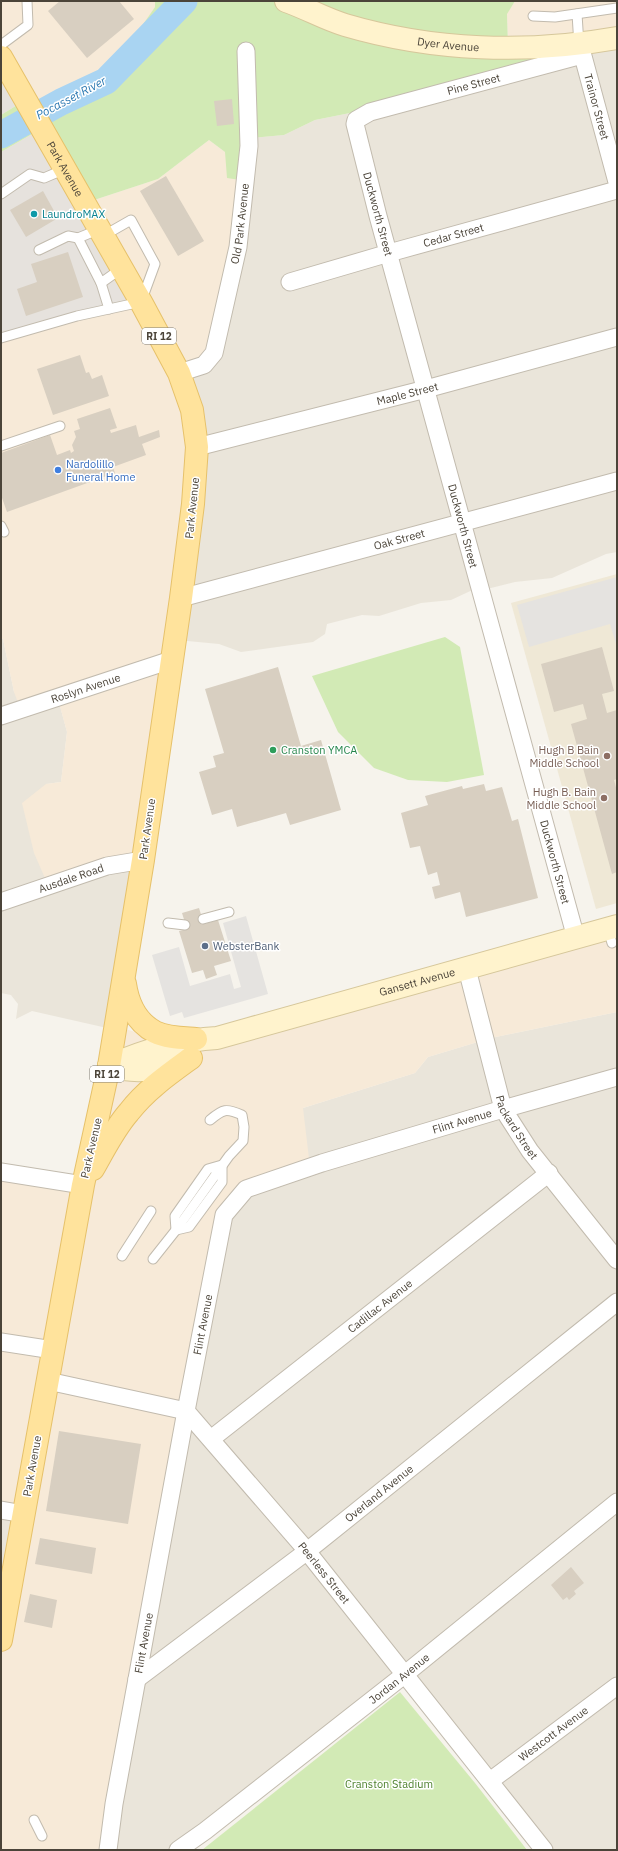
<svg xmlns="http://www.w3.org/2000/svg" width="618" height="1851" font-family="'IBM Plex Sans',sans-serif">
<rect width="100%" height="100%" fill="#f6f3ec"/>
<g fill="#eae5da">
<polygon points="617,40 617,552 606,554 552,578 515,582 483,590 479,587 451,600 421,603 379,616 362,615 327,624 325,634 313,642 241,652 219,644 177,640 180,380 252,138 284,135 315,120 350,113"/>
<polygon points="1,639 3,639 14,692 58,699 67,732 61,782 46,784 132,861 107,1028 32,1011 16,1019 18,1004 11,995 1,993"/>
<polygon points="617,1012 617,1850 545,1850 405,1675 179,1850 109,1850 224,1215 303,1108 415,1073 428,1057 491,1038"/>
<polygon points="1,1511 20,1514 1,1632"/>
</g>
<g fill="#f7ead8">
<polygon points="1,1 155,1 155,7 117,64 108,93 77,97 64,89 29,109 1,65"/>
<polygon points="515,1 617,1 617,40 508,46 507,13"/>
<polygon points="209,140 225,152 240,180 219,341 181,374 198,465 140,853 48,885 34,853 22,803 46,784 61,782 67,732 58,699 20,708 14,692 3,639 1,639 1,339 88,202 158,179"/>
<polygon points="617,926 617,1012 491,1038 428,1057 415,1073 303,1108 310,1167 246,1189 224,1215 109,1850 1,1850 1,1632 20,1524 1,1511 1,1175 80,1190 110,1024 141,1034 188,1044"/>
</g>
<g fill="#e6e2dd">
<polygon points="1,65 22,102 1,115"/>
<polygon points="34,133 141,300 1,339 1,152"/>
</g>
<polygon fill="#efe8d6" points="617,574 617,903 596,909 511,603"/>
<g fill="#d2eab5">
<polygon points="155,1 515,1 507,14 508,46 575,46 360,118 350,113 315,120 284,135 252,138 240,180 227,178 225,152 209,140 158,179 88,202 34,133 1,152 1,115 22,102 29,109 64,89 77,97 97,94 97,83 133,39 155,7"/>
<polygon points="445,637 460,647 484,775 447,782 408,780 374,768 338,732 312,676"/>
<polygon points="400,1692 475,1783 527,1850 202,1850"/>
</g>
<g fill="#e5e3e0">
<polygon points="617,577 617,647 610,624 529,647 517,605"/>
<polygon points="246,916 268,994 184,1018 182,1012 170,1016 152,955 179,947 190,986 230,974 234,989 241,987 223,923"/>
</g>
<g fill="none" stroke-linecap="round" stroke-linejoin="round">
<polyline stroke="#a9d4f2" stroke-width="27" points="1,135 61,102 106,81 184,1"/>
</g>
<g fill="#d8cfc1">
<polygon points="60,1 119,1 134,19 87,58 48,11"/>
<polygon points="232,99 234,124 217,126 214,101"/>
<polygon points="166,176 204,241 178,256 140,191"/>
<polygon points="43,191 58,218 26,237 10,210"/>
<polygon points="68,252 83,297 26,316 17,289 37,282 31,264"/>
<polygon points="80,355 86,373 89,372 92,379 102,375 109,396 53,415 37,369"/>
<polygon points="110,408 117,428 110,430 111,433 136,425 139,437 159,430 160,437 142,444 146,455 113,467 115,473 7,512 1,495 1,453 50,435 57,455 70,450 71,453 74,451 72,445 76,437 74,431 80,429 77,419"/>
<polygon points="602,647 614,691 602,694 607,713 617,710 617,779 614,780 617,791 617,872 612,874 571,724 587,719 583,704 554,712 541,664"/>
<polygon points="278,667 301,746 321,740 341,810 290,825 286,813 237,827 232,809 212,815 199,772 216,767 213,756 224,753 205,689"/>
<polygon points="484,784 486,791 502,787 512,821 518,819 538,898 466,917 460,892 435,899 432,887 440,885 437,872 428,875 420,846 410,848 401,813 428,805 425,796 462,786 463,789"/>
<polygon points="199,908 204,924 218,920 231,961 214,966 217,975 206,979 203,970 192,973 179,931 187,929 182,913"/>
<polygon points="59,1431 141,1444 128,1524 46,1511"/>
<polygon points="40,1538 96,1548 92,1574 35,1564"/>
<polygon points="571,1567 584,1583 574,1591 576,1594 569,1600 567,1597 563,1600 551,1585"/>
<polygon points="30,1594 57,1600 52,1628 24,1622"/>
</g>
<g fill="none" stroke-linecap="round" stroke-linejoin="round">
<g stroke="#c2bbae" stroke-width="11">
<g id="service">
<polyline points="577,14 579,45"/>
<polyline points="533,16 555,17 617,8"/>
<polyline points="1,45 28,25 27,1"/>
<polyline points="1,194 30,174 44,178 65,169"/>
<polyline points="100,229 78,238 101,283 122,268"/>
<polyline points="39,250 68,236 78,238"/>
<polyline points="101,283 109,309"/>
<polyline points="1,338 77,316 141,302 155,264 131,220 103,236"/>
<polyline points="1,446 60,426"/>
<polyline points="1,526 4,532"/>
<polyline points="203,919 229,912"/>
<polyline points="168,923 185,925"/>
<polyline points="608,929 612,943"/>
<polygon points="222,1165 222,1182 189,1227 176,1230 175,1216 208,1169"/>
<polyline points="122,1256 151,1211"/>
<path d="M 153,1259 L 176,1230 L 229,1156 L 243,1141 L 244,1127 L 242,1115 C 226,1108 223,1109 210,1120"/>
<polyline points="34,1820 42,1836"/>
</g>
</g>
<g stroke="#c2bbae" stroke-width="19">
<g id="minor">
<path id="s1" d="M 580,45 L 617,182"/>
<path id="s2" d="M 290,282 L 389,253 L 617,190"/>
<path id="s3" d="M 179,373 L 204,365 L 214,353 L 238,247 L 249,146 L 246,51"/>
<path id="s4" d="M 197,447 L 426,389 L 617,337"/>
<path id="s5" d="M 181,598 L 617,481"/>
<path id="s6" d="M 1,716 L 171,660"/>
<path id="s7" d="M 1,902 L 107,866 L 143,860"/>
<path id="s8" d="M 576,938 L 378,216 L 355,124 L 356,120 L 370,112 L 582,55"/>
<path id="s9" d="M 467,969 L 503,1109 L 530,1151 L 617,1260"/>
<polyline points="1,1172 83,1185"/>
<polyline points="1,1342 53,1350"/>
<path id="s10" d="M 48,1381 L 186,1411 L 302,1545 L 544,1850"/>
<path id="s11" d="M 211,1439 L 549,1173"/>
<polyline points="1,1510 24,1514"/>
<path id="s12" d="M 137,1679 L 306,1552 L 617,1302"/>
<path id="s13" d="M 490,1781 L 617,1686"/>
<path id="s14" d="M 108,1850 L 114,1804 L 137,1679 L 186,1411 L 224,1215 L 246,1189 L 322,1163 L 503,1109 L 617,1077"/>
<path id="s15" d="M 178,1850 L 205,1831 L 404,1675 L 617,1502"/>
</g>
</g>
<g stroke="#d6c79b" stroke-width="24">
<g id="secondary">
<path id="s16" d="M 286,1 C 306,8 325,19 345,25 C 433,51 527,54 617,38"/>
<path id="s17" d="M 109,1066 C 143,1051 180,1040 217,1038 L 617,926"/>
<path d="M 109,1066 C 138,1074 160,1070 187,1059"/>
</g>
</g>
<g stroke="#e6c16a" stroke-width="24">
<g id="primary">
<path id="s18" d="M 1,57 L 141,302 L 179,373 L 192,410 L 197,447 L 193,504 L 181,598 L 143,860 L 109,1066 L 83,1185 L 1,1640"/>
<path d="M 125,984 C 128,1004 136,1022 155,1032 C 167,1038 183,1038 196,1039"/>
<path d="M 93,1169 C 104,1150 114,1129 129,1112 C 146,1090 169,1074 191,1058"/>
</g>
</g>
<use href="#service" stroke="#fff" stroke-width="9"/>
<use href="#minor" stroke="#fff" stroke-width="17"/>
<use href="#secondary" stroke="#fff3cd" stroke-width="22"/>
<use href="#primary" stroke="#ffe39c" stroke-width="22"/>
</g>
<circle fill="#0f9aa8" stroke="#fff" stroke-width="1.5" cx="34" cy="214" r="4"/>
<circle fill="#3f7fe0" stroke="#fff" stroke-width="1.5" cx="58" cy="470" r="4"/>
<circle fill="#2e9e5b" stroke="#fff" stroke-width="1.5" cx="273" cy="750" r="4"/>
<g fill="#8d6e63" stroke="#fff" stroke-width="1.5">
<circle cx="607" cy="756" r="4"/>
<circle cx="604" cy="798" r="4"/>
</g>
<circle fill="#5c6f8a" stroke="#fff" stroke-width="1.5" cx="205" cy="946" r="4"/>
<g text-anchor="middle" stroke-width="3" stroke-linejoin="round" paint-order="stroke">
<g fill="#fff" stroke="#817c74" stroke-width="1">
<rect x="142" y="328" width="34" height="16" rx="3"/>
<rect x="90" y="1066" width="34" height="16" rx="3"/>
</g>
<g font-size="10" font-weight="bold" fill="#4b4439">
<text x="159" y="340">RI 12</text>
<text x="107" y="1078">RI 12</text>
</g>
<g font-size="11" fill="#4b4439" stroke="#fff">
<text dy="4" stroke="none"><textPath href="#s16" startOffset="169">Dyer Avenue</textPath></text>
<text dy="4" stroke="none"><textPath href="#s8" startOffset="971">Pine Street</textPath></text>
<text dy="4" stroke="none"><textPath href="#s1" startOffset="64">Trainor Street</textPath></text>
<text dy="4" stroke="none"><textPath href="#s18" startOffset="129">Park Avenue</textPath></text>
<text transform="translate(378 214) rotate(75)" y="4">Duckworth Street</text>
<text dy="4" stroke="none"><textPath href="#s3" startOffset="174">Old Park Avenue</textPath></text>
<text dy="4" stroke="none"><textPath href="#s2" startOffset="170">Cedar Street</textPath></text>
<text dy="4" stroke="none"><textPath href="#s4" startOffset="217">Maple Street</textPath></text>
<text transform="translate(192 508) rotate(-84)" y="4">Park Avenue</text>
<text transform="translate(463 526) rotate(75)" y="4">Duckworth Street</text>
<text dy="4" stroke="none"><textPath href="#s5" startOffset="226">Oak Street</textPath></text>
<text dy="4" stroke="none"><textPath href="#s6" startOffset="89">Roslyn Avenue</textPath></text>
<text transform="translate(147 829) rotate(-82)" y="4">Park Avenue</text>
<text transform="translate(555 862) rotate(75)" y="4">Duckworth Street</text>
<text dy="4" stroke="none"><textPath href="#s7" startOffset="74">Ausdale Road</textPath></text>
<text dy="4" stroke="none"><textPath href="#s17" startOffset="320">Gansett Avenue</textPath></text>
<text dy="4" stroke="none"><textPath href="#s14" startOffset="906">Flint Avenue</textPath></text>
<text dy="4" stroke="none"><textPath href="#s9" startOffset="167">Packard Street</textPath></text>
<text transform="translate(91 1148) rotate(-77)" y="4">Park Avenue</text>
<text dy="4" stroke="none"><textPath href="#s11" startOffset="215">Cadillac Avenue</textPath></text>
<text dy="4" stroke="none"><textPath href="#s14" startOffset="534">Flint Avenue</textPath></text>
<text transform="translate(32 1466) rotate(-80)" y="4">Park Avenue</text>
<text dy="4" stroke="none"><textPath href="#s12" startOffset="305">Overland Avenue</textPath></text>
<text dy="4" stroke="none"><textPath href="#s10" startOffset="354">Peerless Street</textPath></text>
<text dy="4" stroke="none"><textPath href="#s14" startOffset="210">Flint Avenue</textPath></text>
<text dy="4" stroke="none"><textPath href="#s15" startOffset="280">Jordan Avenue</textPath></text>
<text dy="4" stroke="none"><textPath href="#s13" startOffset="79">Westcott Avenue</textPath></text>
</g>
<g font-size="11" fill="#0d838f" stroke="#fff" text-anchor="start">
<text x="42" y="218">LaundroMAX</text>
</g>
<g font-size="11" fill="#366cbe" stroke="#fff" text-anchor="start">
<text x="66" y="468">Nardolillo<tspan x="66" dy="13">Funeral Home</tspan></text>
</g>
<g font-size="11" fill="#27864d" stroke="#fff" text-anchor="start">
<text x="281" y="754">Cranston YMCA</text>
</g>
<g font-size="11" fill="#785e54" stroke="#fff" text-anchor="end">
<text x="599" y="754">Hugh B Bain<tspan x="599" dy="13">Middle School</tspan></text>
<text x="596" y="796">Hugh B. Bain<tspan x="596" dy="13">Middle School</tspan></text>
</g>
<g font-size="11" fill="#4e5e75" stroke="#fff" text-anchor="start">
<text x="213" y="950">WebsterBank</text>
</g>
<g font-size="11" fill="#4a7f2a" stroke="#fff">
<text x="389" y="1788">Cranston Stadium</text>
</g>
<g font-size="12" font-style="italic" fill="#2e7ab2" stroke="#fff">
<text transform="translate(71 98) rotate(-28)" y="4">Pocasset River</text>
</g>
</g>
<rect width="618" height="1851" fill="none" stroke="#4b4439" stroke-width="4"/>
</svg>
